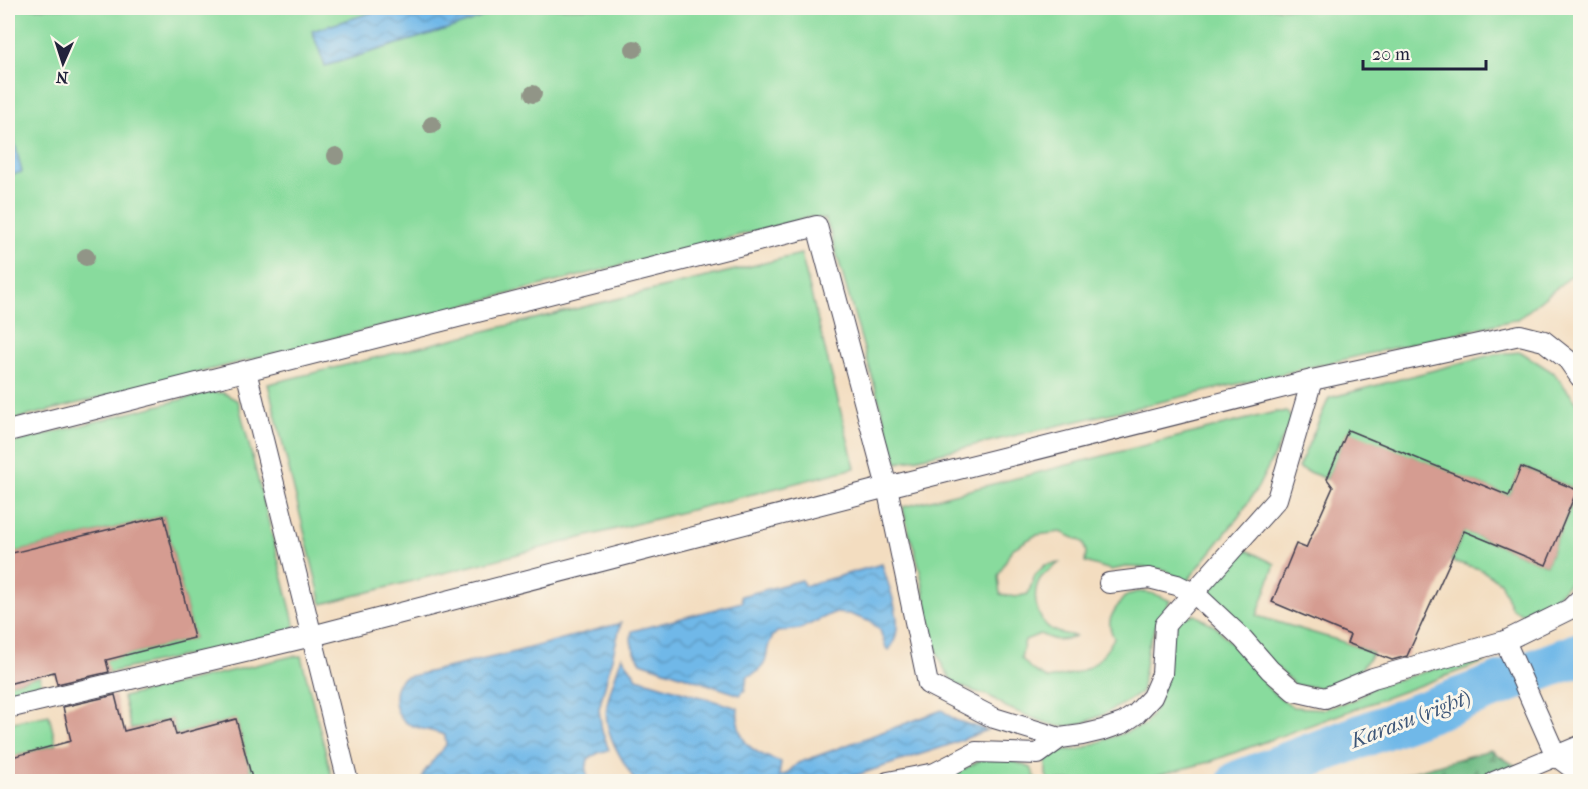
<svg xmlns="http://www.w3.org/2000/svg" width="1588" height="789" font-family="'IM FELL French Canon',serif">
<defs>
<pattern id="forest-firs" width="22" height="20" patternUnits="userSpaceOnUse" patternTransform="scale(1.5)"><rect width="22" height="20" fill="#6ebb84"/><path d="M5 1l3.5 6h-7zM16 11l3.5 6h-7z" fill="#5a986d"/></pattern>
<pattern id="water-waves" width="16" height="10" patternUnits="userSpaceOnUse" patternTransform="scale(1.5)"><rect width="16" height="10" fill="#70b8e8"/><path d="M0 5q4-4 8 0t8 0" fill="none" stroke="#5c95bd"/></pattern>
</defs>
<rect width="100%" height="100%" fill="#fbf7ec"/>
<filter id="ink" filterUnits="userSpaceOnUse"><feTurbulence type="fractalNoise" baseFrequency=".0167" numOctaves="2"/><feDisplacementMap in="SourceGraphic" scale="12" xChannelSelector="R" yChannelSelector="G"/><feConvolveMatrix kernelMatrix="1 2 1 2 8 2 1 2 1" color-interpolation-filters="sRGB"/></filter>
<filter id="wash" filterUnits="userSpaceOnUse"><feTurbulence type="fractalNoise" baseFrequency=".008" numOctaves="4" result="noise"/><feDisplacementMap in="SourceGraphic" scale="24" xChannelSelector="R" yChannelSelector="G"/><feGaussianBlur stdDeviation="1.35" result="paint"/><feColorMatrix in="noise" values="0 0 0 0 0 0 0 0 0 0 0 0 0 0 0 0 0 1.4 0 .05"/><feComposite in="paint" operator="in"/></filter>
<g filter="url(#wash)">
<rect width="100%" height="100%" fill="#f3ddc0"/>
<g fill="#88db9d" stroke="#557e6c" stroke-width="1.5">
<polygon points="8,8 1580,8 1580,269 1518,319 897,463 830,231 825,219 811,217 8,421"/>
<polygon points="801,254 855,468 322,604 268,384"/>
<polygon points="1521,352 1554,373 1580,407 1580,563 1571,581 1545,609 1528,616 1512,609 1500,582 1480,569 1451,561 1464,531 1546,565 1577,490 1522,467 1509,496 1348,431 1327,479 1298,468 1329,398 1495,354"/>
<polygon points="211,392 224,393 238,401 295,626 287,633 102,674 97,662 194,638 164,516 8,554 8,444"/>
<path d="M 1275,412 L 1287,412 L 1292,420 L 1258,487 L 1240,515 L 1185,584 L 1166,570 L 1153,568 L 1126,567 L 1111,570 L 1085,562 L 1086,552 L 1083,542 L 1061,532 L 1036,535 L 1012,549 L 998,576 L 1000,594 L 1015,597 L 1028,594 L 1035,575 L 1045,565 L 1059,563 C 1053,568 1044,573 1040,579 C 1031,594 1036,620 1052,630 C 1059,634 1067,634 1075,636 C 1062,642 1054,641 1040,634 L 1025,640 L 1021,658 L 1032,670 L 1048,679 C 1082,672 1096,671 1114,638 C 1108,626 1108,620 1116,608 C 1119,605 1121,599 1125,597 C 1139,587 1157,594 1170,601 L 1158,621 L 1148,646 L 1141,693 C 1123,704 1080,731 1058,726 C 1041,722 1022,714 1006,707 C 1001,704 996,700 991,697 C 978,691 959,689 950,678 C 931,654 926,590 917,559 C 912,540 906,527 903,507 Z"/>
<polygon points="1242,548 1275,564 1257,616 1347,643 1373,653 1352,680 1326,688 1295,685 1212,605 1209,593"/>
<polygon points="1195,615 1215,626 1247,660 1270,690 1293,707 1324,709 1356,699 1372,687 1476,657 1484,662 1209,762 1135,781 1049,781 1046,775 1046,757 1055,750 1078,750 1145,725 1159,702 1169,638 1180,618"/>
<polygon points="293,656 301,656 333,781 253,781 236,719 176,735 172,719 131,729 123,697"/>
<polygon points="39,676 43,687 8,696 8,684"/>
<polygon points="49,715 56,745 18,755 21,766 8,770 8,723"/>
<polygon points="983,759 1011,760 1031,768 1037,781 939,782"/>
</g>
<polygon fill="url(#forest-firs)" stroke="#486e60" stroke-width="1.5" points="1490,750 1540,781 1377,782"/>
<g fill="url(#water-waves)" stroke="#496d92" stroke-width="1.5">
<polygon points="386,8 503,8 470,22 325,66 312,31"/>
<polygon points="11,128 22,172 8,176 8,129"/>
<path d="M 882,564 C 889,589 908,626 889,650 L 886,648 L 880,630 L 871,622 L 849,614 L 833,613 L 800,629 L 777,632 C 762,646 771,660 760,669 C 757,673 751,674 747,677 L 745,690 L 740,695 L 641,662 C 634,651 629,644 632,631 L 742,602 L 741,596 L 802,580 L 804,586 Z"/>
<path d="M 621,623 L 599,709 L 602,731 L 609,750 L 598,753 L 588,759 L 586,771 L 589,781 L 421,781 L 424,772 L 446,745 L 445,735 C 423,727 396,730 395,700 C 395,690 396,684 403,678 L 511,653 Z"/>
<path d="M 622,656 L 637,678 L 738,708 C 735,742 752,753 781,762 L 779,776 L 786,774 L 798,763 L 942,710 L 955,720 L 987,730 L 946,746 L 839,781 L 635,781 C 622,759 602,732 607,705 C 610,688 617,672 622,656 Z"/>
</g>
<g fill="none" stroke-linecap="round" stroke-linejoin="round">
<polyline stroke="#70b8e8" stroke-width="44" points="1239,782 1580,654"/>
</g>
<g id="blocks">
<g fill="#d59c91">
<polygon points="1348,430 1509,496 1521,467 1577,490 1546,565 1464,531 1407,656 1392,660 1347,643 1350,635 1272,602 1296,544 1306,548 1333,487 1327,479"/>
<polygon points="164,516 194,638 106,660 109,672 57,684 54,672 8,684 8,554"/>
<polygon points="115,695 124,731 172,719 176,735 236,719 253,782 8,782 8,758 71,741 63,707"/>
</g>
</g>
</g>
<g filter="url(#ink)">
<use href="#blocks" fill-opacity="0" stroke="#413e4f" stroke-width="1.5"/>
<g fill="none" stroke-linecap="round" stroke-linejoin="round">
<g stroke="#413e4f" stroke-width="22">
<g id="lane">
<polyline points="246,371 348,782"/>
<polyline points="8,431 817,226 887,487 928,684 994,718 1060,738 1082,735 1103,730 1123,723 1136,714 1152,697 1162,674 1165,625 1277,499 1312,380"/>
<polyline points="1109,583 1149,578 1177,585 1195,594 1243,639 1270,670 1294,691 1325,698 1373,678 1505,641 1570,609 1580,599"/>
<polyline points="1505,641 1556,756 1580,774"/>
<polyline points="8,708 312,636 887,487 1312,380 1520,335 1544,341 1568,360 1580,377"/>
<polyline points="888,782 935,773 976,752 1038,754 1060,738"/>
<polyline points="1494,782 1580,746"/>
</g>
</g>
<use href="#lane" stroke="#fff" stroke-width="20"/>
</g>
<g fill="#919587">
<circle cx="634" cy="49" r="9"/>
<circle cx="533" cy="94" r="9"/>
<circle cx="432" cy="125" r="9"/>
<circle cx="336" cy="156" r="9"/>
<circle cx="86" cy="257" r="9"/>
</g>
</g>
<g text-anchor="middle" stroke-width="6" stroke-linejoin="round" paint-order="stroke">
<g font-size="22" font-style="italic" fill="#3d5678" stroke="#fbf7ec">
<text transform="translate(1410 718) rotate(-21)" y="8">Karasu (right)</text>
</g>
</g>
<rect width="1588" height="789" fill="none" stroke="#fbf7ec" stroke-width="30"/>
<g transform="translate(63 63) rotate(183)" stroke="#fbf7ec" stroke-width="4.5" paint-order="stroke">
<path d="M0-4.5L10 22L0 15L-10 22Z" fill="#22223b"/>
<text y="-9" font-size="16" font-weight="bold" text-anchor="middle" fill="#22223b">N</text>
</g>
<path d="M1363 60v9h123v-9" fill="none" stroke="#22223b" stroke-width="3"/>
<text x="1372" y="60" font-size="18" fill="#22223b" stroke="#fbf7ec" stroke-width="4.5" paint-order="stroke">20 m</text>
</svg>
